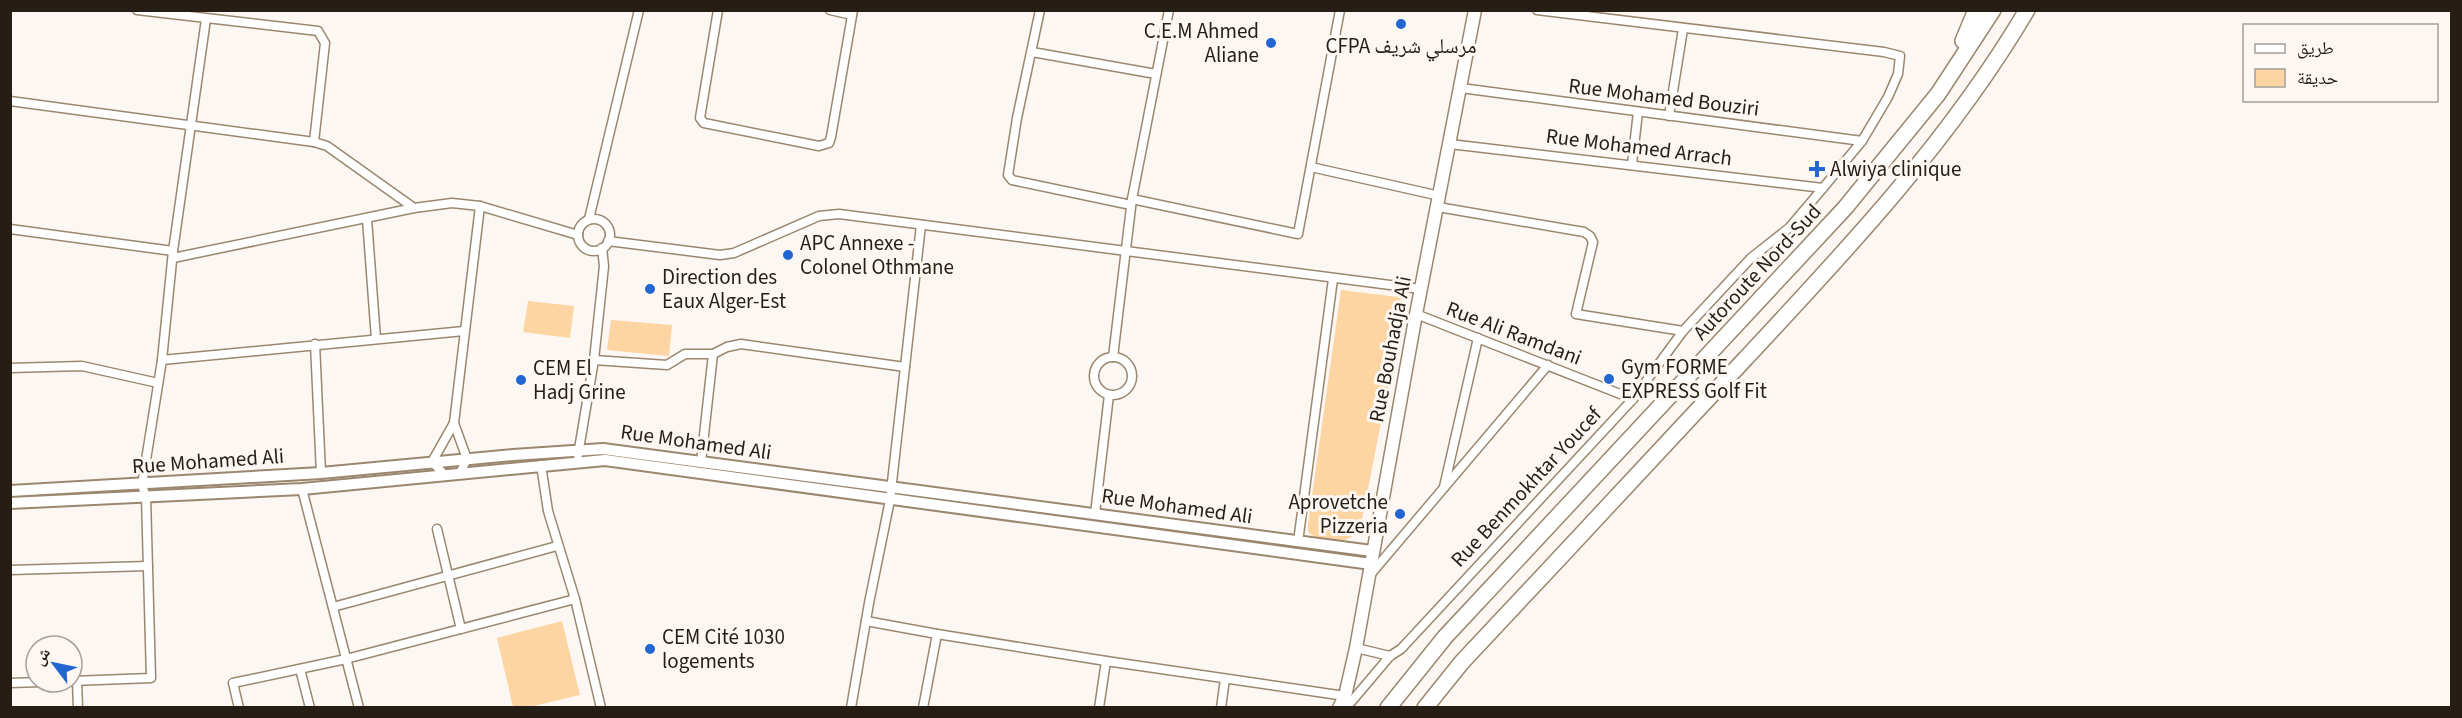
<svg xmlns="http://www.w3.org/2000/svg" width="2462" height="718" font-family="'Source Sans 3','Noto Naskh Arabic',sans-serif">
<rect width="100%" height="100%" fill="#fcf7f2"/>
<g fill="#fdd5a3">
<path d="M 1341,290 L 1398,297 L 1403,301 L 1404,307 L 1360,529 C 1348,545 1323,546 1308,532 L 1308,524 Z"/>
<polygon points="528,301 574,306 570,338 523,332"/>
<polygon points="611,320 672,325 669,356 607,350"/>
<polygon points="562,621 580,695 529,707 513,707 497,638"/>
</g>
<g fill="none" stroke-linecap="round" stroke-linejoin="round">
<g stroke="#9b876f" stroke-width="11">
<g id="minor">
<polyline points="137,10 318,31 325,43 314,142"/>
<polyline points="718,10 700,118 704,123 819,146 829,143 831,137 853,10"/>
<polyline points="830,10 852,15"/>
<polyline points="1040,10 1017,118 1008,175 1012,180 1131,205"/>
<polyline points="1032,52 1156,74"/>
<polyline points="1461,88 1862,141"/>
<polyline points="10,101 314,142 327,146 414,208"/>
<polyline points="1669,116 1683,29"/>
<polyline points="1450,144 1823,188"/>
<polyline points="1632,164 1638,112"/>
<polyline points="1311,167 1440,196"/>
<polyline points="1132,199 1298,234 1340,10"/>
<polyline points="1438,207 1584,232 1590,236 1593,242 1576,314 1683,331"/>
<polyline points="367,219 376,339"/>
<polyline points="589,219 639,10"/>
<circle cx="594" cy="235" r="16"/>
<polyline points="10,229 173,251"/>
<polyline points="608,241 720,255 734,253 819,216 839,214 1421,289"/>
<polyline points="173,258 414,208 452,203 480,206 578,235"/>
<polyline points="1416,314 1633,399"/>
<polyline points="315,344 321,473"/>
<circle cx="1113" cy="376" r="19"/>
<polyline points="1113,357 1132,199 1169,10"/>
<polyline points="162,360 464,331"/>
<polyline points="594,360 667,365 685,354 713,354 727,347 741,344 905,367"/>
<polyline points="10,368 82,366 158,383"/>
<polyline points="454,423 480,206"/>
<polyline points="578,455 594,360 604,266 602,248"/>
<polyline points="701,462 713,354"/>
<polyline points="541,465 548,511 575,599 601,708"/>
<polyline points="445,475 432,462 454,423 467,459 460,473"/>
<polyline points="1444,487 1478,338"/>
<polyline points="302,489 359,708"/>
<polyline points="1095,514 1109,395"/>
<polyline points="437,529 461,629"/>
<polyline points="1298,542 1333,279"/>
<polyline points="10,570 148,566"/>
<polyline points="1370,575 1548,365"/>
<polyline points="333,607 557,546"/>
<polyline points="866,621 937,634 923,708"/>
<polyline points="937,634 1106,661"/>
<polyline points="1356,648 1390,656"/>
<polyline points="300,669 310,708"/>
<polyline points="72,681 151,678 146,497 142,485 162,360 173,251 206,19"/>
<polyline points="77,681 78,708"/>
<polyline points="10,683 41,682"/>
<polyline points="239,708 233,683 346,659 575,599"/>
<polyline points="851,708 869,603 890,500 921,225"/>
<polyline points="1099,708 1106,661 1345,696"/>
<polyline points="1221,708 1225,679"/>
<polyline points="1346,708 1390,656 1401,649 1633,399 1683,331 1751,258 1789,228 1823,188 1862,141 1888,97 1898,74 1900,56 1884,52 1537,10"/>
</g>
</g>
<g stroke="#9b876f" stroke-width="14">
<g id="tertiary">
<polyline points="10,491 321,473 513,455 603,449 1372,551"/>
<polyline points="10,503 302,489 605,460 1371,564"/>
</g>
</g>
<g stroke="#9b876f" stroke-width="15">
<polyline id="secondary" points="1339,708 1345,696 1356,648 1416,314 1475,10"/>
</g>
<g stroke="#9b876f" stroke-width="18">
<g id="motorway">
<polyline points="1963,41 1976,10"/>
<polyline points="1388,708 1445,637 1845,208 1938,94 1993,10"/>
<path d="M 1425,708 L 1462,662 C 1557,561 1652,459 1746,358 C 1848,249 1951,139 2027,10"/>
</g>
</g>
<use href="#minor" stroke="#fff" stroke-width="8"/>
<use href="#tertiary" stroke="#fff" stroke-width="10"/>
<use href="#secondary" stroke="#fff" stroke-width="12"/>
<use href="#motorway" stroke="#fff" stroke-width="15"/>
</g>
<g fill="#2166d1" stroke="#fcf7f2" stroke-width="2">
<circle cx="1401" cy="24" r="6"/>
<circle cx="1271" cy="43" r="6"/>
<path d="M1814 160h6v6h6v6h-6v6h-6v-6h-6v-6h6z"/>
<circle cx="788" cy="255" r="6"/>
<circle cx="650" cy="289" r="6"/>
<circle cx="1609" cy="379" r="6"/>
<circle cx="521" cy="380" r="6"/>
<circle cx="1400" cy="514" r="6"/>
<circle cx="650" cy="649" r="6"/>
</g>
<g text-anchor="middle" stroke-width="6" stroke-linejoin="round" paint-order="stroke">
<g font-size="21" fill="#261e14" stroke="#fcf7f2" text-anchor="start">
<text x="1259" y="38" text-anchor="end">C.E.M Ahmed<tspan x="1259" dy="24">Aliane</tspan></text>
<text x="1401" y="53" text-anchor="middle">CFPA مرسلي شريف</text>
<text x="1830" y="176">Alwiya clinique</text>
<text x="800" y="250">APC Annexe -<tspan x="800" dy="24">Colonel Othmane</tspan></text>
<text x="662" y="284">Direction des<tspan x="662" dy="24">Eaux Alger-Est</tspan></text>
<text x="1621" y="374">Gym FORME<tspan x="1621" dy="24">EXPRESS Golf Fit</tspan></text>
<text x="533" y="375">CEM El<tspan x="533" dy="24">Hadj Grine</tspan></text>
<text x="1388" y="509" text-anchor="end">Aprovetche<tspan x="1388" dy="24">Pizzeria</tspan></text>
<text x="662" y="644">CEM Cité 1030<tspan x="662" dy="24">logements</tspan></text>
</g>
<g font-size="21" fill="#261e14" stroke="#fcf7f2">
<text transform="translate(1664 97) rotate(7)" y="7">Rue Mohamed Bouziri</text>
<text transform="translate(1639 147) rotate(7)" y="7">Rue Mohamed Arrach</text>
<text transform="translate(1757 272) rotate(-47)" y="7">Autoroute Nord-Sud</text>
<text transform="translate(1514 333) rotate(21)" y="7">Rue Ali Ramdani</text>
<text transform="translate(1390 349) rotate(-79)" y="7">Rue Bouhadja Ali</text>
<text transform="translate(696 442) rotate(8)" y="7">Rue Mohamed Ali</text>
<text transform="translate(208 461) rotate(-4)" y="7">Rue Mohamed Ali</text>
<text transform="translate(1526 487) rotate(-47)" y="7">Rue Benmokhtar Youcef</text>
<text transform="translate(1177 506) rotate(8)" y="7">Rue Mohamed Ali</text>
</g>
</g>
<rect width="2462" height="718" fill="none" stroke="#261e14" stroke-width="24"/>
<rect x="2243" y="24" width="195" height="78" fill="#fcf7f2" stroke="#a6a099" stroke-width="1.5"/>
<rect x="2255" y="44" width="30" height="9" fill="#ffffff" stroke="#a6a099" stroke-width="1.5"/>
<text x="2297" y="54" font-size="18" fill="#261e14">طريق</text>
<rect x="2255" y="69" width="30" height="18" fill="#fdd5a3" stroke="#a6a099" stroke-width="1.5"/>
<text x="2297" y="84" font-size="18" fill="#261e14">حديقة</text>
<g transform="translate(54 664) rotate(302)"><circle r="28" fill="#fcf7f2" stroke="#a6a099" stroke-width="1.5"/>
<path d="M0-4.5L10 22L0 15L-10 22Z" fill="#2166d1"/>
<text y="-9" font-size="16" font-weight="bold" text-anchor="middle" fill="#261e14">ش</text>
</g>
</svg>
